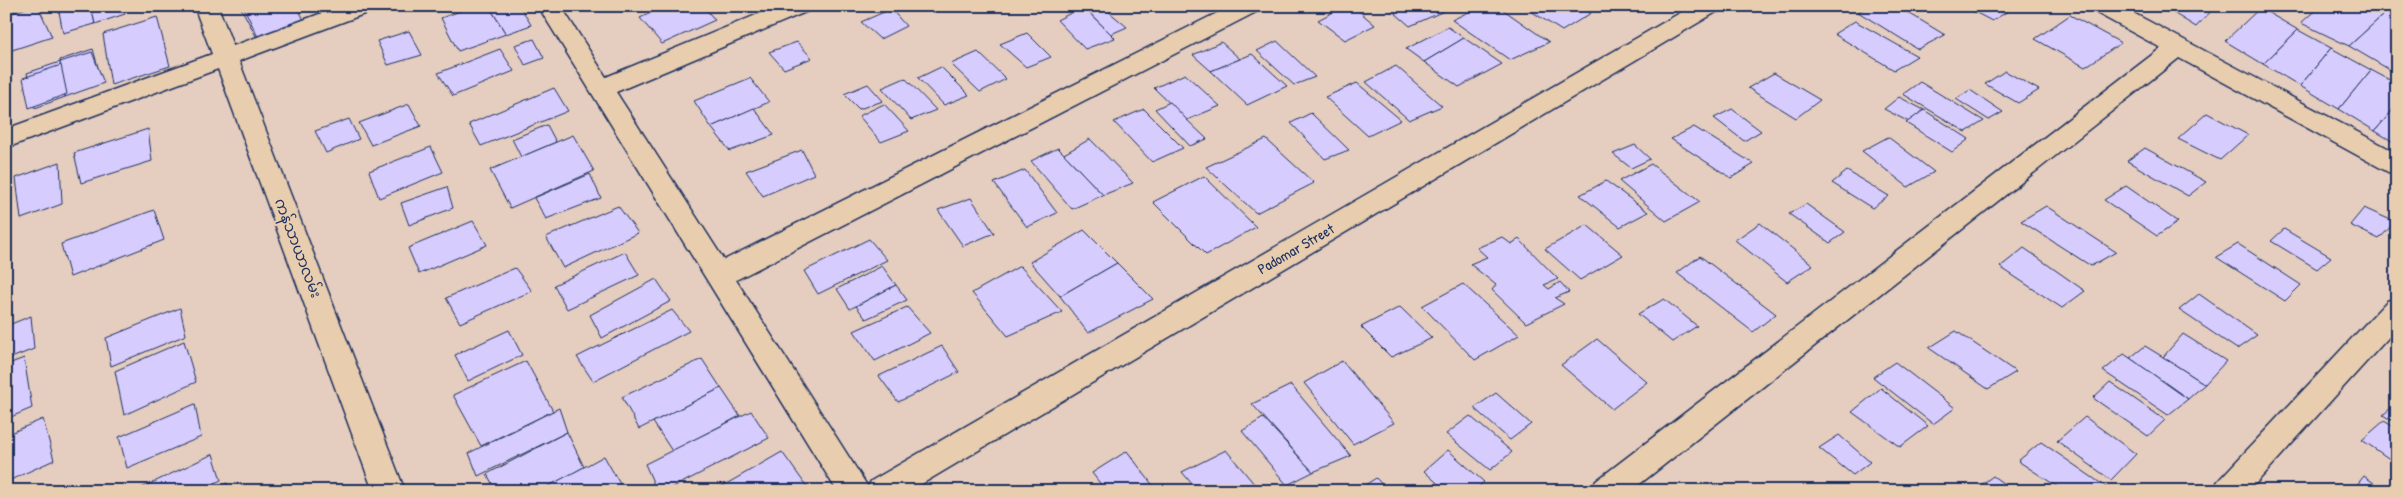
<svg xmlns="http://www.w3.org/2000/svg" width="2403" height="497" font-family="'Patrick Hand','Noto Sans Myanmar',sans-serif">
<rect width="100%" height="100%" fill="#e5cdbf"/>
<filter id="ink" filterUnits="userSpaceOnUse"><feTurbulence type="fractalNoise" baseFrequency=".02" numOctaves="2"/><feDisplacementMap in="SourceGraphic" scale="10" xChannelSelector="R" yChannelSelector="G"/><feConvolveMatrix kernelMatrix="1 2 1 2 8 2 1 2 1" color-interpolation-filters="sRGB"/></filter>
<g filter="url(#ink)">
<g fill="#d7ccfe" stroke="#1b2f5e">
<polygon points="26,6 39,6 44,34 6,46 6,13"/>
<polygon points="32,6 38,6 52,37 6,52 6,15"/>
<polygon points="58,6 91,6 95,24 63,33"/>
<polygon points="91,6 124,6 125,14 95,24"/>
<polygon points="240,6 294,6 302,21 257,38"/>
<polygon points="243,6 297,6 304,20 258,37"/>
<polygon points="474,6 489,6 506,34 458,51 441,18"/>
<polygon points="489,6 520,6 531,25 506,34"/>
<polygon points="666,6 703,6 715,20 662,44 640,18"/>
<polygon points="1086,6 1102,6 1127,27 1111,34 1083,7"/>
<polygon points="1345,6 1353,6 1375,25 1345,40 1318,20"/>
<polygon points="1387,6 1438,6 1444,11 1410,26"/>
<polygon points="1481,6 1498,6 1549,42 1510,60 1452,20"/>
<polygon points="1523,6 1580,6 1591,13 1562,31"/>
<polygon points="1868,6 1897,6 1945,35 1918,49 1858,12"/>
<polygon points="1970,6 2016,6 1992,21 1967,8"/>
<polygon points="2162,6 2216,6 2196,27"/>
<polygon points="2320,6 2393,6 2349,46 2301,23"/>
<polygon points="2393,6 2397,6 2397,74 2349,46"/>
<polygon points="1083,7 1111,34 1115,38 1085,49 1057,20"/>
<polygon points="2260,8 2298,30 2263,64 2225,41"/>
<polygon points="891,9 906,26 880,39 861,22"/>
<polygon points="2070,15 2121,43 2085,67 2035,39"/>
<polygon points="157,17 170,66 111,85 103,34"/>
<polygon points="1855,21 1917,56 1894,70 1834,34"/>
<polygon points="1448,27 1464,38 1424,62 1406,49"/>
<polygon points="2298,30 2331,48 2300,86 2263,64"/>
<polygon points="409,31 422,55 388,65 377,41"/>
<polygon points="1027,33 1051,57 1026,67 1000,44"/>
<polygon points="1464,38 1502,64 1459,87 1424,62"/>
<polygon points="534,39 544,58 525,65 515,45"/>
<polygon points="1277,41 1315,77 1294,85 1257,51"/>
<polygon points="797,42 812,58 784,69 769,52"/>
<polygon points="1221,42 1240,59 1211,71 1193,55"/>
<polygon points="2331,48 2371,70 2339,109 2300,86"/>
<polygon points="93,49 102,82 67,94 60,60"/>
<polygon points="500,49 514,71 453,96 438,73"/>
<polygon points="92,52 104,83 65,97 60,62"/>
<polygon points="978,52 1006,79 980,92 951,64"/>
<polygon points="1252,54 1287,86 1247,105 1211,71"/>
<polygon points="60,62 65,97 35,108 27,73"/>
<polygon points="61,65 67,94 29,108 23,78"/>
<polygon points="1396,66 1442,106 1409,120 1366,82"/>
<polygon points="941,67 969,95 944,105 918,78"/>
<polygon points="2371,70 2397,84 2397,105 2375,131 2339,109"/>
<polygon points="2005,71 2039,90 2018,103 1985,84"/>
<polygon points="1774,73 1820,100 1796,118 1748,88"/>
<polygon points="1185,74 1220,106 1187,120 1154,88"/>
<polygon points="750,78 769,102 711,127 694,101"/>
<polygon points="905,78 936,110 911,120 882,88"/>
<polygon points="1920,82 1984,121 1966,132 1903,94"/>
<polygon points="1357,83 1401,120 1368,136 1325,97"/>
<polygon points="868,84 883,101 859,109 844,94"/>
<polygon points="554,88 568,111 481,146 469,124"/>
<polygon points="1970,90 2003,112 1989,120 1956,99"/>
<polygon points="1899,97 1924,110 1909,122 1884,109"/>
<polygon points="1170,102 1187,120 1207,139 1190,146 1155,109"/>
<polygon points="409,104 421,126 371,145 359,123"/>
<polygon points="884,104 909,131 881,142 859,116"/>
<polygon points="2397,105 2397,144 2375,131"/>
<polygon points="754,108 774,135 730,151 711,127"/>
<polygon points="1144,109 1183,148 1152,162 1114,122"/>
<polygon points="1732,109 1761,131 1744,141 1714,118"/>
<polygon points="1924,110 1969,139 1952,152 1906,123"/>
<polygon points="1311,113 1349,150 1325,159 1291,123"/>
<polygon points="2207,113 2248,135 2220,160 2178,139"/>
<polygon points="349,119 359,139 326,153 315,131"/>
<polygon points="547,125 556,142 521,157 512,139"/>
<polygon points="1694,127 1754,164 1731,178 1671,139"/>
<polygon points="148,129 152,161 81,183 74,153"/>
<polygon points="573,135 594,171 510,208 490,170"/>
<polygon points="1888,137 1934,172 1908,187 1862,151"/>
<polygon points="1090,139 1133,183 1103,195 1064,154"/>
<polygon points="1266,139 1314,183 1256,213 1206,167"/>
<polygon points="1635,145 1650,159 1631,168 1613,154"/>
<polygon points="431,147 443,172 379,198 369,171"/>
<polygon points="1058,148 1064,154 1103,195 1072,209 1031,161"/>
<polygon points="2145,148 2206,182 2188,196 2127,161"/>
<polygon points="802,150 814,174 763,196 746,171"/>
<polygon points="60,162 62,204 21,219 16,178"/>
<polygon points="1651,164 1700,202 1666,221 1619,181"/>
<polygon points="1025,170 1057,213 1027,227 994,183"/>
<polygon points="1847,171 1889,196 1872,208 1832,183"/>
<polygon points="590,174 601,198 546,219 534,198"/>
<polygon points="1204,176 1256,227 1206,255 1153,202"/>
<polygon points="1606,181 1648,212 1620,227 1580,195"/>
<polygon points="2126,186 2178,222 2157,236 2104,200"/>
<polygon points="447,187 453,208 409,225 401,203"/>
<polygon points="971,198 994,233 963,246 938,210"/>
<polygon points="1806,204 1845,232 1830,243 1789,214"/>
<polygon points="618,206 638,233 563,268 546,237"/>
<polygon points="2046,206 2116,252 2091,266 2021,221"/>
<polygon points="2364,208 2395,222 2379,239 2350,225"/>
<polygon points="154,210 164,240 70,277 61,244"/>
<polygon points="473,221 487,245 419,274 408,248"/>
<polygon points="1760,223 1813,265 1787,282 1735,240"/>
<polygon points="1587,225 1623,255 1580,280 1545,249"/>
<polygon points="2284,229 2331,257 2317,269 2271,241"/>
<polygon points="1084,230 1117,263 1060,296 1030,262"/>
<polygon points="1502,237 1511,244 1519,239 1558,279 1544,285 1549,289 1560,282 1569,292 1555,298 1564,304 1526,323 1492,290 1496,285 1470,264 1487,257 1477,248"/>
<polygon points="869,239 887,260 818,294 804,271"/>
<polygon points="2238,244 2301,285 2285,301 2216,257"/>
<polygon points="2024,248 2085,291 2062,308 2000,267"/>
<polygon points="625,252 639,275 567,309 554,285"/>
<polygon points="1700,256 1776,314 1753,332 1677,273"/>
<polygon points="1117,263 1153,299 1088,333 1060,296"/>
<polygon points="882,266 896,285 850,309 837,289"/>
<polygon points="1020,266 1062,312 1008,336 972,293"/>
<polygon points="515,268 532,291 460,323 446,298"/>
<polygon points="656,279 671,301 602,338 590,315"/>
<polygon points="1463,284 1519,335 1475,360 1422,306"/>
<polygon points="896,285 907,300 866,319 856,306"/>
<polygon points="2199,294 2257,335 2237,349 2179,310"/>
<polygon points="1664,299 1697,326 1672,342 1638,314"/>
<polygon points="907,307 930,333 875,361 854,331"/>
<polygon points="1400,307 1432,338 1391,357 1361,327"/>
<polygon points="180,308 186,335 111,366 106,338"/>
<polygon points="672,310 689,331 593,381 577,357"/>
<polygon points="31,316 34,349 6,360 6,326"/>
<polygon points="509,330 522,355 468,381 455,355"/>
<polygon points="1956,331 2016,372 1988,389 1929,348"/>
<polygon points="2183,334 2226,361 2205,384 2163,357"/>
<polygon points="1597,339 1647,382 1612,409 1561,365"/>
<polygon points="184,341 196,382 124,415 115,371"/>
<polygon points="942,346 959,372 898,402 879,376"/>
<polygon points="2145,346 2163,357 2205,384 2188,399 2130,358"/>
<polygon points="2124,354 2130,358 2188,399 2168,415 2103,371"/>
<polygon points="24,358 32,408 6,419 6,365"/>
<polygon points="702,359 721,388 639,429 622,397"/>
<polygon points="526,361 553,411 481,446 453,395"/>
<polygon points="1342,361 1394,423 1353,444 1304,383"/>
<polygon points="1895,362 1955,408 1933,424 1873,377"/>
<polygon points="2110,382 2165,420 2148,436 2093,398"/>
<polygon points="1291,385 1351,456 1313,472 1252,404"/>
<polygon points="721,388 740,416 672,451 653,422"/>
<polygon points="1881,388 1928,426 1900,447 1852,412"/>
<polygon points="1496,393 1531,424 1510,440 1474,408"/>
<polygon points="195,404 201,437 127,468 119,437"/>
<polygon points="2392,407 2397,410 2397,424 2383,415"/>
<polygon points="559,408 567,432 478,476 469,453"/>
<polygon points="751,411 769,438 666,491 657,491 645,464"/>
<polygon points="1470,416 1512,452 1490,470 1446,434"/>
<polygon points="2085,417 2136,454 2111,480 2057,441"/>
<polygon points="1263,418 1313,472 1287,485 1242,431"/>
<polygon points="43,419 54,460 6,482 6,435"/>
<polygon points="2384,421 2397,429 2397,464 2362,440"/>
<polygon points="567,432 584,467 540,491 496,491 487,474"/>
<polygon points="1839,435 1870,462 1853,475 1819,448"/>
<polygon points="2041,442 2109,489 2064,491 2018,461"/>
<polygon points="1226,450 1260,491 1198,491 1182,472"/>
<polygon points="1448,450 1484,482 1474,491 1446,491 1424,471"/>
<polygon points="1127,451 1157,491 1106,491 1092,473"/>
<polygon points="782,452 810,491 714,491"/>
<polygon points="213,454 221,480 198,491 135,491"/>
<polygon points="604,456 624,491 539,491 584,467"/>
<polygon points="1993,476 2014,491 1973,491"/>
<polygon points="2364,476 2385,491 2352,491"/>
<polygon points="1376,478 1388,491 1356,491"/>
<polygon points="227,483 229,491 212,491"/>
</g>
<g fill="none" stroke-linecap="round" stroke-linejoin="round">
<g stroke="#1b2f5e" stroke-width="3">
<g id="minor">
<polygon points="194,6 218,6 233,46 341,6 375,6 372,11 239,61 405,491 373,491 218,69 6,148 6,129 212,54"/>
<polygon points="538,6 561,6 606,77 778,6 811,6 808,11 616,92 724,260 1231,6 1261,6 1258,11 736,280 868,487 871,481 1692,6 1721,6 1718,11 910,491 837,491"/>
<polygon points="2090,6 2120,6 2397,153 2397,174 2388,172 2179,58 1631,491 1591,491 1596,481 2161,48 2093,11"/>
<polygon points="2397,298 2397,328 2249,491 2213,491 2218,481 2387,301"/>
</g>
</g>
<use href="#minor" fill="#e8cdaf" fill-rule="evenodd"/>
</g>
</g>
<g text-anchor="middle" stroke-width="4" stroke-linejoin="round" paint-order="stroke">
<g font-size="15" fill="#1b2f5e" stroke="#e8cdaf">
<text transform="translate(298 248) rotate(69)" y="5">ကန်သာယာလမ်း</text>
<text transform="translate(1296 249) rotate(-30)" y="5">Padomar Street</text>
</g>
</g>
<rect width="2403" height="497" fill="none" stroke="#e8cdaf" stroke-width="25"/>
<rect x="12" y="12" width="2378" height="472" fill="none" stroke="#1b2f5e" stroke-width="2" filter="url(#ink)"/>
</svg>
